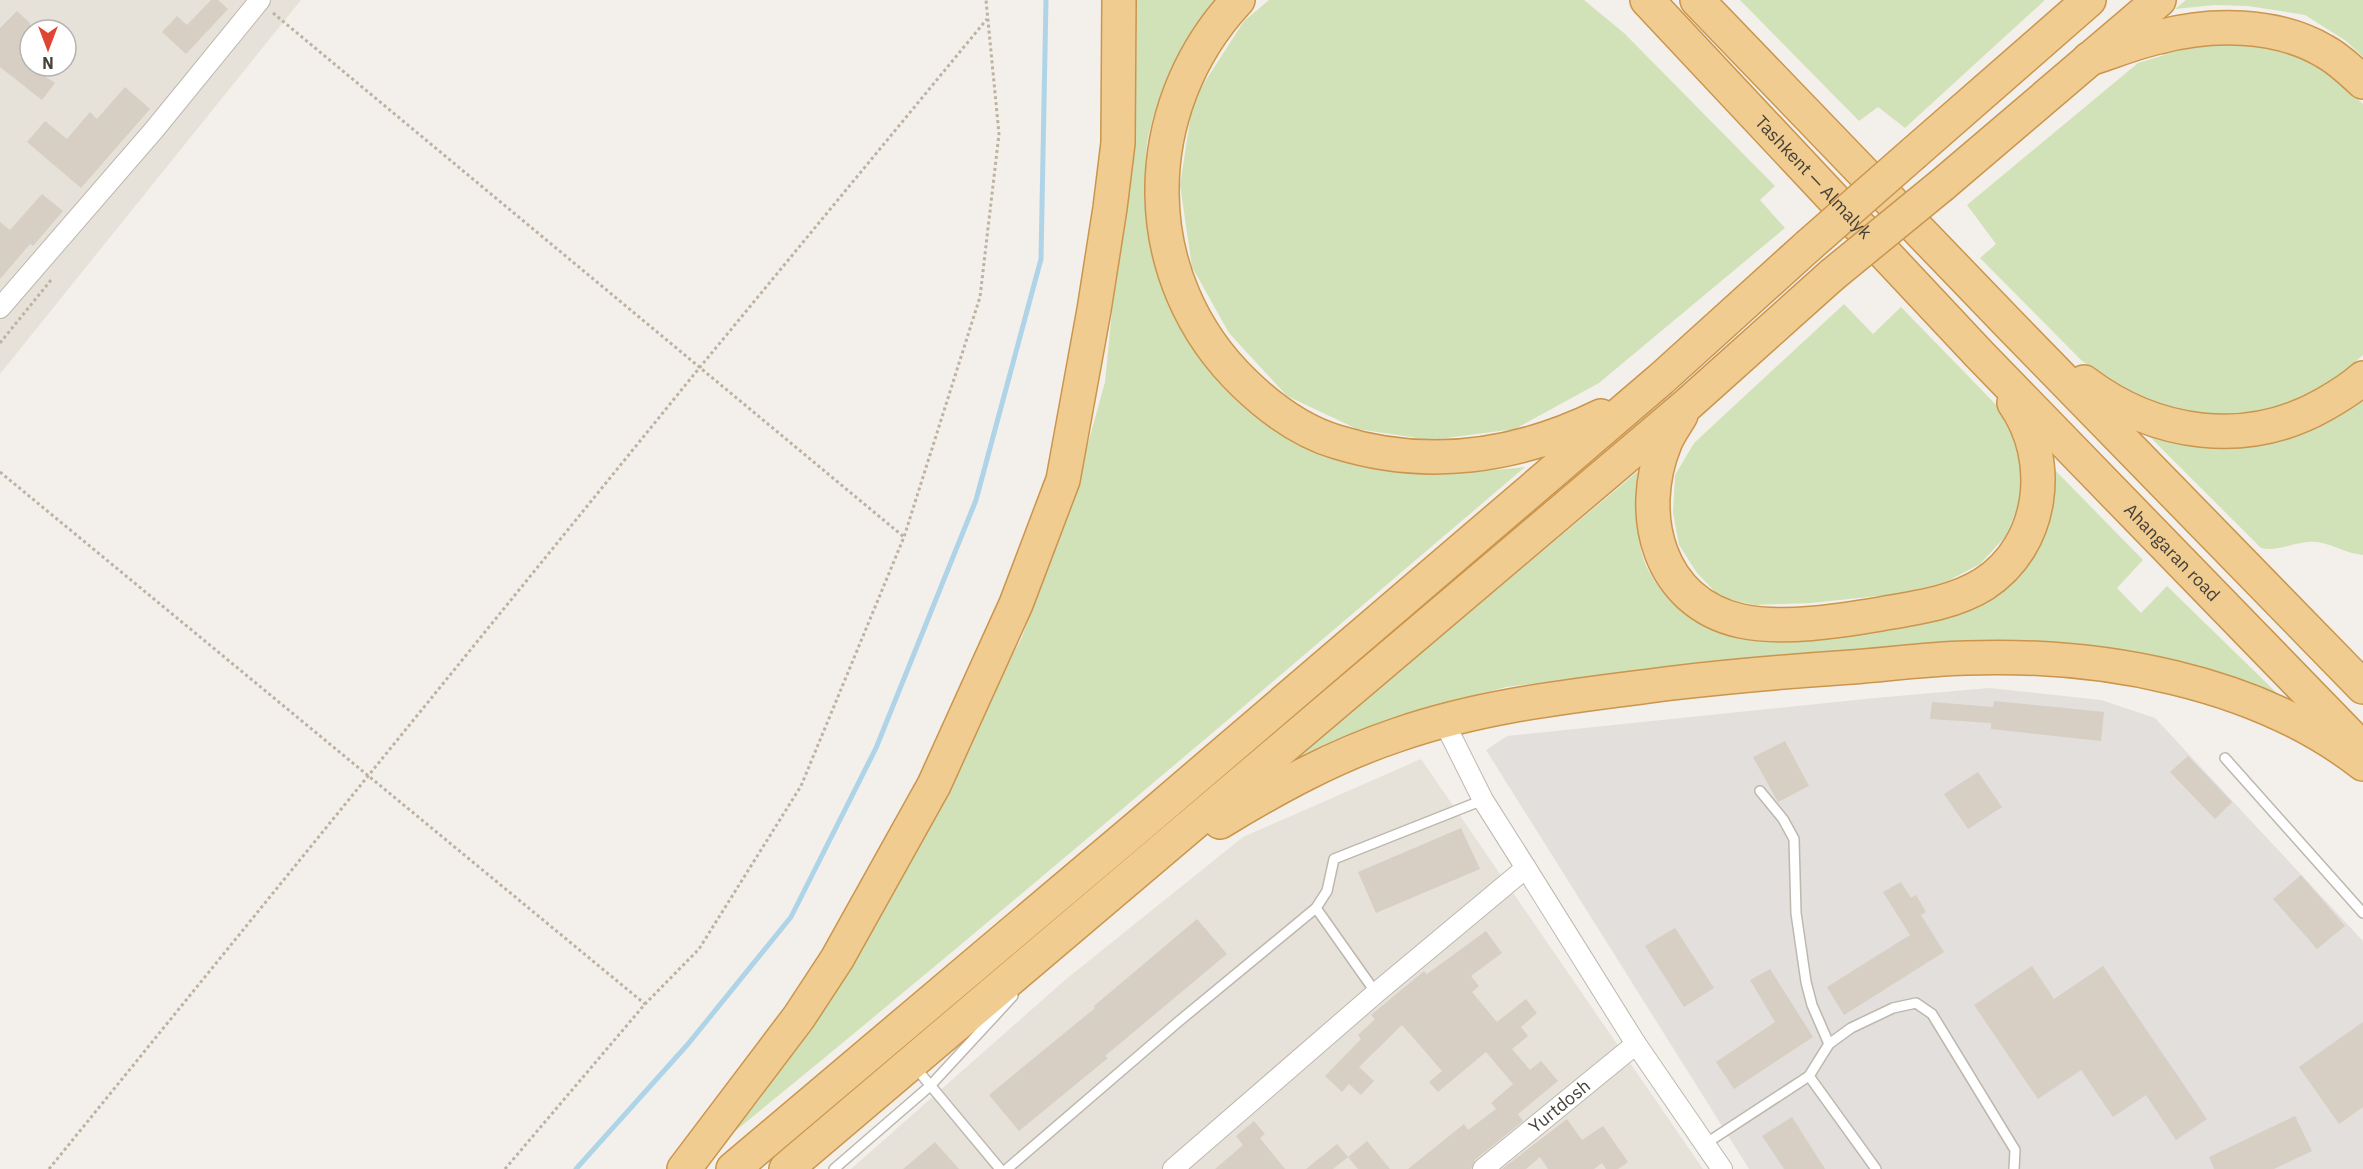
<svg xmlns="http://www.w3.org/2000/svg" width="2363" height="1169" font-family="'IBM Plex Sans',sans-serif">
<rect width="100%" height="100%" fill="#f3f0eb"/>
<g fill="#e7e2d9" fill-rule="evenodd">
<path d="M 0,0 L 301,0 L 0,374 ZM 30,30 L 66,30 L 66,66 L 30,66 Z"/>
<polygon points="1421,759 1703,1169 851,1169 1065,980 1243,837"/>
</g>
<polygon fill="#e3dfdc" points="1989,688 2101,700 2155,718 2363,941 2363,1169 1749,1169 1486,750 1507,736 1875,698"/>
<g fill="#d2e2b8">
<path d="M 1130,0 L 1214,0 C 1183,38 1162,81 1150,129 C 1144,151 1145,178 1146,201 C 1152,309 1210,405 1311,448 C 1323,454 1336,461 1349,464 C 1407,479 1466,473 1525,467 C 1263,690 1001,914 734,1132 L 768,1088 L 881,914 L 1022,637 L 1079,476 L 1105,382 L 1128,147 Z"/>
<polygon points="1269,0 1584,0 1624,33 1775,186 1760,200 1785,228 1599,383 1515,429 1431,440 1357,429 1287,396 1229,333 1192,267 1180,185 1193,100 1244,21"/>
<polygon points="1740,0 2045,0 1905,128 1878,107 1859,121"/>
<polygon points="2186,0 2363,0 2363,57 2346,41 2305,15 2248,6 2215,5 2175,9"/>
<polygon points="2232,41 2267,45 2323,66 2363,104 2363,355 2330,384 2284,412 2234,420 2177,416 2127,395 2081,360 1980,258 1996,244 1967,205 2138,63 2197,45"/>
<polygon points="1844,304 1873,334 1901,307 2008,417 2020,442 2022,469 2018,507 2006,536 1980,564 1946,582 1897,594 1811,603 1755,605 1720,597 1697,573 1679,545 1673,513 1675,475 1694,443"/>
<path d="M 2363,395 L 2363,555 C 2344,554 2328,540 2308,542 C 2292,543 2277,552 2261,548 L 2148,435 L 2196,444 L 2237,446 L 2281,440 L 2318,422 Z"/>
<path d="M 1643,467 C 1641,492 1636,519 1640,545 C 1646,584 1684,620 1721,632 C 1732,636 1746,636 1757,637 L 2019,575 C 2048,540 2046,510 2052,467 L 2143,560 L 2117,588 L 2141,613 L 2167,586 L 2283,699 L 2154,657 L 2066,646 L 1606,675 L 1506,687 L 1420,710 L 1296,758 Z"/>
</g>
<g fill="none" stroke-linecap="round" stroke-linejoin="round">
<polyline stroke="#afd4e8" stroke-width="5" points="576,1169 688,1044 791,917 876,748 976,500 1041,259 1046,0"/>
</g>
<g fill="#d7cec4">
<polygon points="211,0 218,0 228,9 186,54 162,32 177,16 187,25"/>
<polygon points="17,11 30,23 30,44 19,56 30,66 55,83 42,100 0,67 0,28"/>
<polygon points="125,87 150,109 81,188 27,142 45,121 67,139 90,112 97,119"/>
<polygon points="42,194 63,211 33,246 30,244 0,279 0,222 10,230"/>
<polygon points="1994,701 2104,712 2101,741 1991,729 1991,723 1930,719 1932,702 1993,707"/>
<polygon points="1785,741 1809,786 1778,802 1753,757"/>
<polygon points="2188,756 2232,802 2215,819 2170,772"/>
<polygon points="1978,772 2002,807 1968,829 1944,794"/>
<polygon points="1461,828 1480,869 1376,913 1358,872"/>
<polygon points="2301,875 2345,926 2317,949 2273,899"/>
<polygon points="1901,882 1911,898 1916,895 1926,912 1921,915 1944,952 1844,1015 1827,987 1910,935 1883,892"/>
<polygon points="1197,919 1227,954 1105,1056 1108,1058 1019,1131 989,1095 1095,1008 1094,1006"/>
<polygon points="1675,928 1714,988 1684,1007 1645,946"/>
<polygon points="1486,931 1502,953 1471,976 1479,986 1472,992 1497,1022 1526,999 1537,1013 1521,1027 1528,1036 1512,1049 1530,1070 1541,1061 1558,1081 1518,1114 1523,1121 1475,1160 1471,1169 1408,1169 1464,1124 1468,1130 1496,1109 1491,1103 1513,1084 1486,1052 1438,1092 1429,1082 1442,1071 1402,1025 1359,1067 1374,1081 1361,1095 1349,1084 1342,1092 1325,1076 1361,1039 1358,1035 1375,1019 1371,1015 1424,971 1427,974"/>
<polygon points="2032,966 2054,999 2103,966 2207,1119 2176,1140 2146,1095 2113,1117 2081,1070 2038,1099 1974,1005"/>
<polygon points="1770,969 1813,1037 1734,1089 1716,1062 1775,1022 1750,980"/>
<polygon points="2363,1022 2363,1107 2339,1124 2299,1067"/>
<polygon points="2295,1116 2312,1151 2274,1169 2214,1169 2209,1157"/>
<polygon points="1792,1117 1825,1169 1784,1169 1762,1136"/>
<polygon points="1567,1119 1582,1140 1603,1126 1628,1162 1618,1169 1606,1169 1602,1163 1594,1169 1548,1169 1540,1157 1526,1169 1502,1169"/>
<polygon points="1254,1121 1265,1134 1260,1138 1285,1169 1215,1169 1243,1145 1236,1136"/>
<polygon points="1367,1141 1390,1169 1358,1169 1348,1157"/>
<polygon points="935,1142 959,1169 903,1169"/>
<polygon points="1337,1144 1348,1157 1333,1169 1306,1169"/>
</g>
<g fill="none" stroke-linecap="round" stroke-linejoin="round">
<g stroke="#beb7ae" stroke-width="12">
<g id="service">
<polyline points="2225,758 2363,913"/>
<polyline points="1760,791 1783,819 1794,839 1796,913 1806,982 1812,1005 1829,1044"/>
<polyline points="1316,908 1376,993"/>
<polyline points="915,1067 1000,1169"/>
<polyline points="1809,1076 1876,1169"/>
<polyline points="1705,1144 1809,1076 1829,1044 1851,1028 1893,1008 1916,1003 1932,1014 2015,1150 2014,1169"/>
<polyline points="834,1169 930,1086 1013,996"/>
<polyline points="1007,1169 1178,1022 1316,908 1327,891 1334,859 1483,800"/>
</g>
</g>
<g stroke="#beb7ae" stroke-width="22">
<g id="minor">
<polyline points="0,308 154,130 260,0"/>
<polyline points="1444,722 1483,800 1526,868 1636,1044 1722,1169"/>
<polyline points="1173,1169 1376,993 1526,868"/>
<path id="s1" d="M 1483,1169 L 1636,1044"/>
</g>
</g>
<g stroke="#cb954d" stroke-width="36">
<g id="trunk">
<path d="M 1238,0 C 1136,109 1135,279 1245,384 C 1270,408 1303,432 1337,442 C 1427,470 1517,457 1601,416"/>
<path id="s2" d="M 1647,0 L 1980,355 L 2359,745"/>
<polyline points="1697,0 2011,326 2363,687"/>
<path d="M 2089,59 C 2112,52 2135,42 2159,37 C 2211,23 2276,23 2324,51 C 2339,59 2351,71 2363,82"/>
<polyline points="1914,153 2089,0"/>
<polyline points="1942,185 2159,0"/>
<path d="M 2084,382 C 2155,436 2247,449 2325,404 C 2339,396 2352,388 2363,378"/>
<path d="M 1681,415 C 1676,424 1669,433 1665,443 C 1636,514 1658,603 1741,621 C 1783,630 1839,621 1881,614 C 1915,608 1954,603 1984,584 C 2044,545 2054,460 2014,403"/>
<path d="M 1220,822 C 1276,788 1334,756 1397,735 C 1486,704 1580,695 1673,683 C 1733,676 1792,671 1852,667 C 1890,664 1928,659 1966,658 C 2099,653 2255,680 2363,764"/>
<polyline points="684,1169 799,1017 837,959 934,785 1016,604 1063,480 1094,310 1110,208 1118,143 1119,0"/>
<polyline points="733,1169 1139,826 1661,379 1808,246"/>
<polyline points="786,1169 1688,404 1832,275"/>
</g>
</g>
<g stroke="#beb2a1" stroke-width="3" stroke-dasharray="3 3" stroke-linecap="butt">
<polyline points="273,13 904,537"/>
<polyline points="0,343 51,280"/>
<polyline points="0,472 645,1004"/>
<polyline points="49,1169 696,372 987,19"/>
<polyline points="505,1169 645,1004 699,949 801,786 904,537 980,297 999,134 986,0"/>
</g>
<use href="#service" stroke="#fff" stroke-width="9"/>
<use href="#minor" stroke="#fff" stroke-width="20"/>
<use href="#trunk" stroke="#f0cc90" stroke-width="33"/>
<g stroke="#cb954d" stroke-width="36" stroke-linecap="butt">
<g id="trunk-bridge">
<polyline points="1808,246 1914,153"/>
<polyline points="1832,275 1942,185"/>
</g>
</g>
<use href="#trunk-bridge" stroke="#f0cc90" stroke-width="33"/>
</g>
<g text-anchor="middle" stroke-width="4.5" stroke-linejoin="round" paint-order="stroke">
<g font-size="18" fill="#474139" stroke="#fff">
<text dy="6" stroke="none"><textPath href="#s2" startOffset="243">Tashkent — Almalyk</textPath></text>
<text dy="6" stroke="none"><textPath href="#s2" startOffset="762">Ahangaran road</textPath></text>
<text dy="6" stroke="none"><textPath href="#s1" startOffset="99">Yurtdosh</textPath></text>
</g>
</g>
<g transform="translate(48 48) rotate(180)"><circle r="28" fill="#ffffff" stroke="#b5b3b0" stroke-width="1.5"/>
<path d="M0-4.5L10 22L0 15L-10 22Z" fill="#e04434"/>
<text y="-9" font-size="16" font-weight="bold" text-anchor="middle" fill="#474139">N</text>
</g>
</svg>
